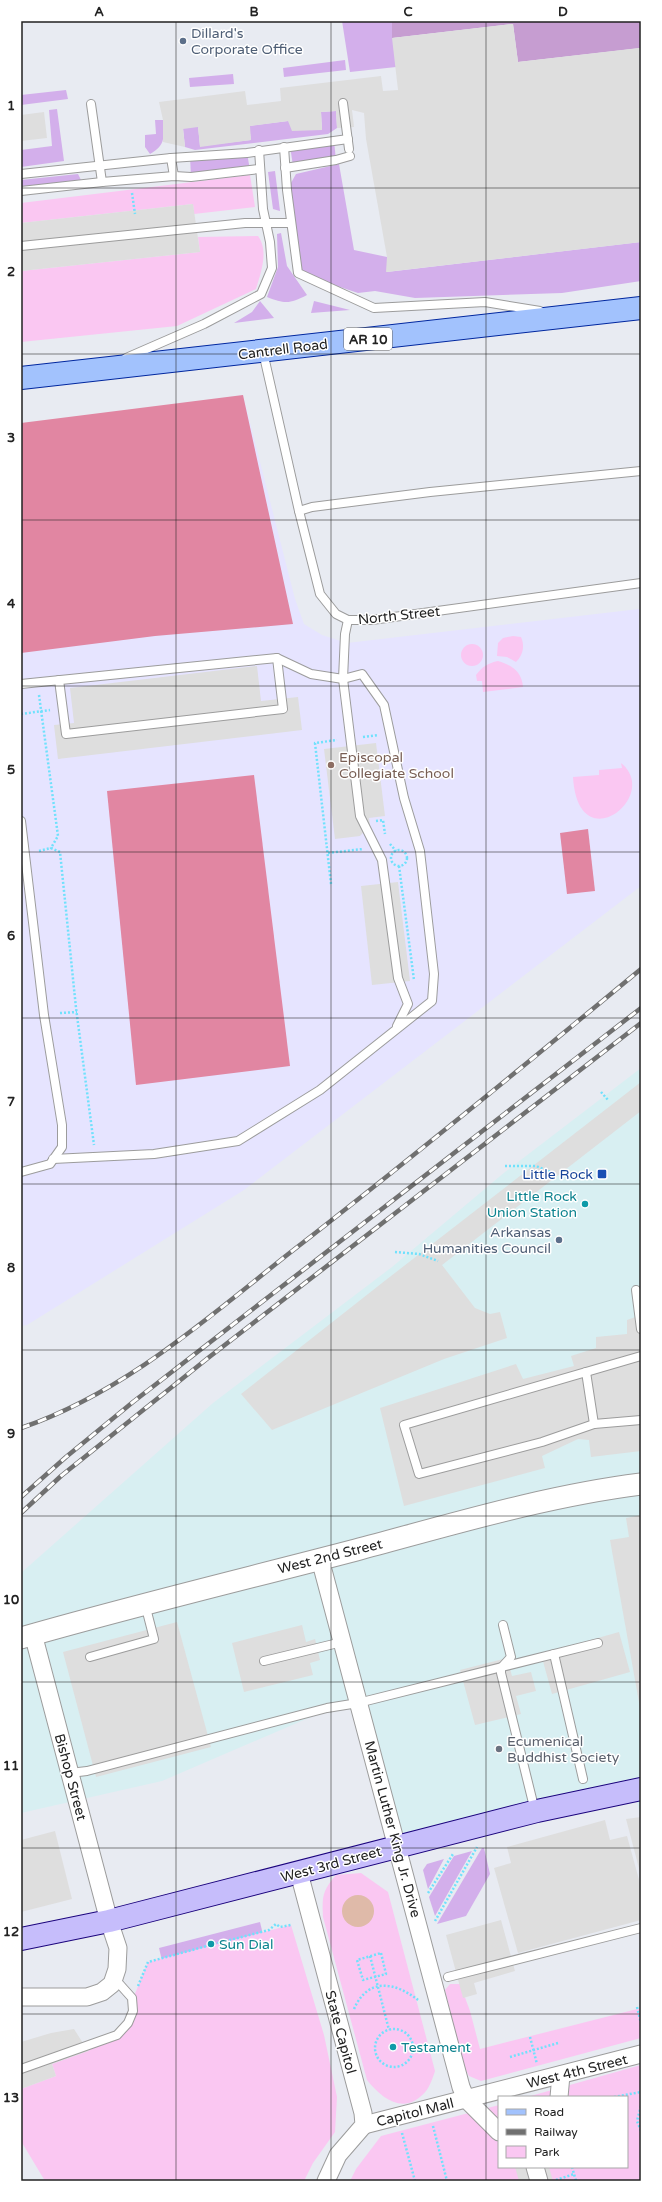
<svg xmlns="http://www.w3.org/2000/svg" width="662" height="2202" font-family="'Varela Round',sans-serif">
<rect width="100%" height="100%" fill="#e8ebf2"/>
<polygon fill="#d8eff2" points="641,1068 641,1818 632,1781 402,1835 362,1695 162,1781 21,1813 21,1573 213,1403 392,1267 505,1172"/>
<polygon fill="#e6e4ff" points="243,395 295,599 304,624 322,635 347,643 639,609 641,886 244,1190 27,1325 21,1326 21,426"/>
<g fill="#d3afeb">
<polygon points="342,21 392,21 396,67 350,72"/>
<polygon points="345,60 346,70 284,77 283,68"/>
<polygon points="233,74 234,84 190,87 189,78"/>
<polygon points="66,90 68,99 21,105 21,95"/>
<polygon points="57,109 64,161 21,167 21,150 52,146 49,110"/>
<polygon points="336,111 337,128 328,134 195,150 185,147 183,128 198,126 200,146 251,140 249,126 288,121 322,130 321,112"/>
<path d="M 155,120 L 163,120 C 163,138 167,144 150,154 L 145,147 L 145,135 L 156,134 Z"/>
<polygon points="334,141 336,160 293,166 290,146"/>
<polygon points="247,153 250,170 191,177 190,156"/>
<polygon points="339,164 354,250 387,257 387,272 641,242 641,281 562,293 415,298 375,291 358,293 298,273 287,190 296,174"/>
<polygon points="275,171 280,211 273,209 268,172"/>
<polygon points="78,174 83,184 21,191 21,180"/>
<path d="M 281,233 L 287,266 L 307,295 C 290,304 285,304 267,297 L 278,267 L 277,234 Z"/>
<polygon points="260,301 274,318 234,323 252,312"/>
<polygon points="314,301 350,310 311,313"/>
<polygon points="482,1848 484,1848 490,1874 466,1916 437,1924"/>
<polygon points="472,1851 435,1916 429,1897 454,1856"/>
<polygon points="444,1859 428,1889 423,1870 427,1864"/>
<polygon points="260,1922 265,1943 164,1969 159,1948"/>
</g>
<polygon fill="#c69dd1" points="392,21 641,21 641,48 518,62 513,24 392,38"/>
<g fill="#fac7f2">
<polygon points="250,175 255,207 194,214 193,204 21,223 21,203"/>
<path d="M 258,236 C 269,251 261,272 256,289 L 177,326 L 21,342 L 21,271 L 200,252 L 198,237 Z"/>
<path d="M 513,636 L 521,637 C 525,646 523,655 516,662 L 507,657 L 497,656 L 498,643 L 503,638 Z"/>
<circle cx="472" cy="655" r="11"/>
<path d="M 498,661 C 512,665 522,672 523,687 L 483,692 L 482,681 L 477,681 L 476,675 C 482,667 488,663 498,661 Z"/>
<path d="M 621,763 C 662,796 578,862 573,777 L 599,775 L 599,770 L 622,768 Z"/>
<path d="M 361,1873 L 388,1892 L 435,2071 C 433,2077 430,2086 426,2091 C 405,2116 383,2100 367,2080 L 323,1917 C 322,1897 322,1891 336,1875 Z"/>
<polygon points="291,1925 324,2035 337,2097 335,2132 313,2163 304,2181 45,2181 21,2141 21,2089 56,2076 52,2064 88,2051 128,2023 132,2001 148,1962"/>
<polygon points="450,1984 460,1984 470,2011 480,2049 641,2008 641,2038 481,2081 469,2076 464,2066 445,1990"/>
<polygon points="641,2065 641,2181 350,2181 356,2169 381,2136 499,2105 499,2167 627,2167 627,2097 527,2097"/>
</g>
<g fill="#e186a2">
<polygon points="243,395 293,624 155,636 21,653 21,423"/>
<polygon points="254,775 290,1066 136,1085 107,791"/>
<polygon points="588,829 595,891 567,894 560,833"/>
</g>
<g fill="#dedede">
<polygon points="513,24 518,62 639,48 641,242 386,272 387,257 366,139 364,113 352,110 354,127 337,128 336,111 321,112 322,130 292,131 288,121 250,126 251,140 200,147 198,127 183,129 185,147 163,142 163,120 159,102 245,91 247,105 281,101 280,88 381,76 383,91 398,90 392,38"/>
<polygon points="44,112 47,138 21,141 21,115"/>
<polygon points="193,204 200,252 21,271 21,223"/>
<polygon points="257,666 261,701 298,697 302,730 58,759 54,725 74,723 70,688"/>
<polygon points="376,743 385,816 369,818 370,825 360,836 335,839 324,749"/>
<polygon points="398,882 410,981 372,985 361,886"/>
<polygon points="641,1082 641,1111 442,1265 475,1308 490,1314 500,1312 507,1338 444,1359 272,1430 241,1394 382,1283"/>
<polygon points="641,1315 641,1451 591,1457 589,1440 578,1439 542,1456 545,1468 404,1506 380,1408 516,1364 523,1379 574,1366 571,1356 596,1348 596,1337 627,1334 627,1320"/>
<polygon points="641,1515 641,1708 640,1708 610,1540 629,1537 626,1518"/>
<polygon points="177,1622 211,1747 96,1777 63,1652"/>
<polygon points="302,1625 306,1642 315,1639 320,1660 310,1663 313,1675 244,1692 232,1643"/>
<polygon points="619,1632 630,1672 552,1694 541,1654"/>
<polygon points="507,1658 512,1676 531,1672 536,1691 516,1696 521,1714 475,1725 460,1670"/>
<polygon points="641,1817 641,1876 626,1819"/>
<polygon points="605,1820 610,1840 627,1836 641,1887 641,1920 518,1953 494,1868 511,1863 507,1847"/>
<polygon points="55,1831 72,1899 21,1912 21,1840"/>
<polygon points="501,1920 515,1971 474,1983 477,1994 463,1998 446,1935"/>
<polygon points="74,2029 88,2051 52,2064 56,2076 21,2089 21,2042 51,2033"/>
<polygon points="515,2167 549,2167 553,2181 519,2181"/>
</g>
<circle fill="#dfbaa9" cx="358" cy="1911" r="16"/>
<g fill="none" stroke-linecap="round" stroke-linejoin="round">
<g stroke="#9c9c9c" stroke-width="10">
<g id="service">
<polyline points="343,103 349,149"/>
<polyline points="91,104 102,182"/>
<polyline points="284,147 287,190 298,273 374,308 485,302 540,311"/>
<polyline points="171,158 174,176"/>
<polyline points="285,168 336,160 350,156"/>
<polyline points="21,174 171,158 247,153 348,139"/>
<polyline points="21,191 102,182 174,176 191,177 259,169"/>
<polyline points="21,246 245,223 291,223"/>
<polyline points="263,352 299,511 320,594 336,614 348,620 372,620 641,583"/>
<polyline points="126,358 204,324 261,294 272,268 270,242 263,209 259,150"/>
<polyline points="299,511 312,507 430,492 641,471"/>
<polyline points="348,620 345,634 343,679 360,816 382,860 398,978 408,1004 397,1026"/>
<polyline points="59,680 66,734 283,709 277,658"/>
<polyline points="21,684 277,658 311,674 343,679 362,674 384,705 404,798 420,851 434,974 432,1001 320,1090 238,1141 154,1154 53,1159"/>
<polyline points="21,821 44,1015 62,1125 62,1147 50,1164 21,1172"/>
<polyline points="636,1290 641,1329"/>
<polyline points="641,1356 404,1425 419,1474 542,1442 594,1424 641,1420"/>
<polyline points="586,1372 594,1424"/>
<polyline points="503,1625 511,1657 501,1668 501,1673 535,1811"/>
<polyline points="554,1654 583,1779"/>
<polyline points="90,1657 154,1639 145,1604"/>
<polyline points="264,1661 342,1642"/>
<polyline points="70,1773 87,1771 327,1708 358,1703 598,1643"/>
<polyline points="448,1977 641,1928"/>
<polyline points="21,2069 117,2035 128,2023 133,2011 132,1998 115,1979"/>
</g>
</g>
<g stroke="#9c9c9c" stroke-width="19">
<g id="minor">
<polyline points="320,1559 461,2087 466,2099 499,2132"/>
<polyline points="299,1873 363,2113 364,2125 338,2155 326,2181"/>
<polyline points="21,1997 87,1997 102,1992 112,1984 117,1969 118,1948 109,1921 33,1634"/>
<polyline points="559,2097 561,2075"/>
<polyline points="364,2125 641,2054"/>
<polyline points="535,2167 539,2181"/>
</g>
</g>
<g stroke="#9c9c9c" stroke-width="23">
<path id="tertiary" d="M 21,1638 C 132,1606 245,1579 356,1550 C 450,1525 545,1496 641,1484"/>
</g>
<g stroke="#1b047d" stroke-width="24">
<polyline id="secondary" points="21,1939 109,1921 537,1811 641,1789"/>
</g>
<g stroke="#00279f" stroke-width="24">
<polyline id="primary" points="21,378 641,308"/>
</g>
<g stroke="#70e1fc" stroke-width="2.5" stroke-dasharray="2 2" stroke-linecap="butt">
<polyline points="132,193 135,214"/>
<polyline points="39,695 58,836 51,848 60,852 76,1008 94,1145"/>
<polyline points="21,714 50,710"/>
<polyline points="363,737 378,735"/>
<polyline points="376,821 383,820 385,834"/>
<polyline points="390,844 396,851"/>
<circle cx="399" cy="858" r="8"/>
<polyline points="39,851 51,848"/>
<polyline points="328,853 363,849"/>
<polyline points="399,866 414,980"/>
<polyline points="331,884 315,743 337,740"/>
<polyline points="60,1013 77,1012"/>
<polyline points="601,1092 608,1100"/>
<polyline points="505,1166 536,1166 553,1173"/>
<polyline points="395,1252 419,1254 438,1261"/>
<polyline points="428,1893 453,1854"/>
<polyline points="435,1921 477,1847"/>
<polygon points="381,1953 386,1974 363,1980 357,1960"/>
<polyline points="370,1956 389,2030"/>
<polyline points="138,1986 148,1962 207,1946 211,1942 214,1944 269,1930 276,1924 280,1927 291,1925"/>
<polyline points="637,2007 641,2023"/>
<path d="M 354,2009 C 368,1977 395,1982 418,2000"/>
<circle cx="394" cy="2048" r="19"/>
<polyline points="530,2037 537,2064"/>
<polyline points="510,2057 558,2043"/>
<polyline points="614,2097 641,2092"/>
<polyline points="641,2106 637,2121 641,2131"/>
<polyline points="433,2126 447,2181"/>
<polyline points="402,2133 415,2181"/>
<polyline points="572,2167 576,2181"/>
<polyline points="556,2180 574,2174"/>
</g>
<use href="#service" stroke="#fff" stroke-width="8"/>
<use href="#minor" stroke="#fff" stroke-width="17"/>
<use href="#tertiary" stroke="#fff" stroke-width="21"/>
<use href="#secondary" stroke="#c6bdfb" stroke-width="22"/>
<use href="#primary" stroke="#a2c2fd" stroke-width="22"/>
<g stroke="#707070" stroke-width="4.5">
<g id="rail">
<path d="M 21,1428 C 123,1393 204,1321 287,1255 C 407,1162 524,1066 641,969"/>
<polyline points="21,1497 66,1457 133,1402 641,1008"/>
<polyline points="21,1513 61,1476 208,1358 641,1023"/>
</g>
</g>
<use href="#rail" stroke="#fff" stroke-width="3" stroke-dasharray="9" stroke-linecap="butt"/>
</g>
<path fill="none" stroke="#222" stroke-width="1" stroke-opacity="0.55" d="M 176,21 L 176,2181M 331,21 L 331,2181M 486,21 L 486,2181M 21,188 L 641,188M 21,354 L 641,354M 21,520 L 641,520M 21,686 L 641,686M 21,852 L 641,852M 21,1018 L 641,1018M 21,1184 L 641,1184M 21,1350 L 641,1350M 21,1516 L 641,1516M 21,1682 L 641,1682M 21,1848 L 641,1848M 21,2014 L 641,2014"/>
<g fill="#5c6f8a" stroke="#fff" stroke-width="1.5">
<circle cx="183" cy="41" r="4"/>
<circle cx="559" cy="1240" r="4"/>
</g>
<circle fill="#8d6e63" stroke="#fff" stroke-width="1.5" cx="331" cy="765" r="4"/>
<rect fill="#1a4fb4" stroke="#fff" stroke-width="1.5" x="597" y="1169" width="10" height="10" rx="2"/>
<g fill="#0f9aa8" stroke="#fff" stroke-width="1.5">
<circle cx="585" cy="1204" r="4"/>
<circle cx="211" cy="1944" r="4"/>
<circle cx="393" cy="2047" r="4"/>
</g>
<circle fill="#6b7280" stroke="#fff" stroke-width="1.5" cx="499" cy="1749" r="4"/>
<g text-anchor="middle" stroke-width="3" stroke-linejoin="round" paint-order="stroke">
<rect fill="#fff" stroke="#646464" stroke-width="1" x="344" y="328" width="48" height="22" rx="3"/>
<g font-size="13" font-weight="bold" fill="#222">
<text x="368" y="344">AR 10</text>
</g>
<g font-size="14" fill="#4e5e75" stroke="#fff" text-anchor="start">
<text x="191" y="38">Dillard's<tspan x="191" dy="16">Corporate Office</tspan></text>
<text x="551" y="1237" text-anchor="end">Arkansas<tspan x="551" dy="16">Humanities Council</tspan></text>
</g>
<g font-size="14" fill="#222" stroke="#fff">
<text transform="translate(283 349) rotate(-7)" y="5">Cantrell Road</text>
<text transform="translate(399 615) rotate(-6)" y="5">North Street</text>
<text transform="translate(330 1556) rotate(-14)" y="5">West 2nd Street</text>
<text transform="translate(71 1777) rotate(75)" y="5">Bishop Street</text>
<text transform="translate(393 1829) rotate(75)" y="5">Martin Luther King Jr. Drive</text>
<text transform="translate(331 1864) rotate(-15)" y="5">West 3rd Street</text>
<text transform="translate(341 2032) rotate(75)" y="5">State Capitol</text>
<text transform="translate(577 2071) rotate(-14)" y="5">West 4th Street</text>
<text transform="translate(415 2112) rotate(-14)" y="5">Capitol Mall</text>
</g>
<g font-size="14" fill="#785e54" stroke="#fff" text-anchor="start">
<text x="339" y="762">Episcopal<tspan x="339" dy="16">Collegiate School</tspan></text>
</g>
<g font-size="14" fill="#164399" stroke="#fff" text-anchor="end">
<text x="593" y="1179">Little Rock</text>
</g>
<g font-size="14" fill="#0d838f" stroke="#fff" text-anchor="start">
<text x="577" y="1201" text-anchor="end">Little Rock<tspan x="577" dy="16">Union Station</tspan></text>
<text x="219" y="1949">Sun Dial</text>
<text x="401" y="2052">Testament</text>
</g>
<g font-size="14" fill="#5b616d" stroke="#fff" text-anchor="start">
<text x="507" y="1746">Ecumenical<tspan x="507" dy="16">Buddhist Society</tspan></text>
</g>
</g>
<rect width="662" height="2202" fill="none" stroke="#ffffff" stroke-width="44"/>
<rect x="498" y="2096" width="130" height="72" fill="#ffffff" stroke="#a7a7a7"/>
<rect x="506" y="2109" width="20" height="6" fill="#a2c2fd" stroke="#a7a7a7"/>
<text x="534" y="2116" font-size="12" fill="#222222">Road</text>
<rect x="506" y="2129" width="20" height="6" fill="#707070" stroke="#a7a7a7"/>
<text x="534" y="2136" font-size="12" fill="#222222">Railway</text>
<rect x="506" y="2146" width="20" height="12" fill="#fac7f2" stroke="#a7a7a7"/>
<text x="534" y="2156" font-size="12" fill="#222222">Park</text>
<rect x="22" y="22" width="618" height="2158" fill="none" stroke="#222" stroke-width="1.5"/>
<g font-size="13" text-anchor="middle" font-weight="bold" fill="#222">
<text x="99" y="16">A</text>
<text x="254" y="16">B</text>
<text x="408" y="16">C</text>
<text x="563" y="16">D</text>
<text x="11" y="110">1</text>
<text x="11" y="276">2</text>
<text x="11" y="442">3</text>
<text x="11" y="608">4</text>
<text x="11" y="774">5</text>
<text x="11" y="940">6</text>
<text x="11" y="1106">7</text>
<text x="11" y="1272">8</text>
<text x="11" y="1438">9</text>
<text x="11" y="1604">10</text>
<text x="11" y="1770">11</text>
<text x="11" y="1936">12</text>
<text x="11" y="2102">13</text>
</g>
</svg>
